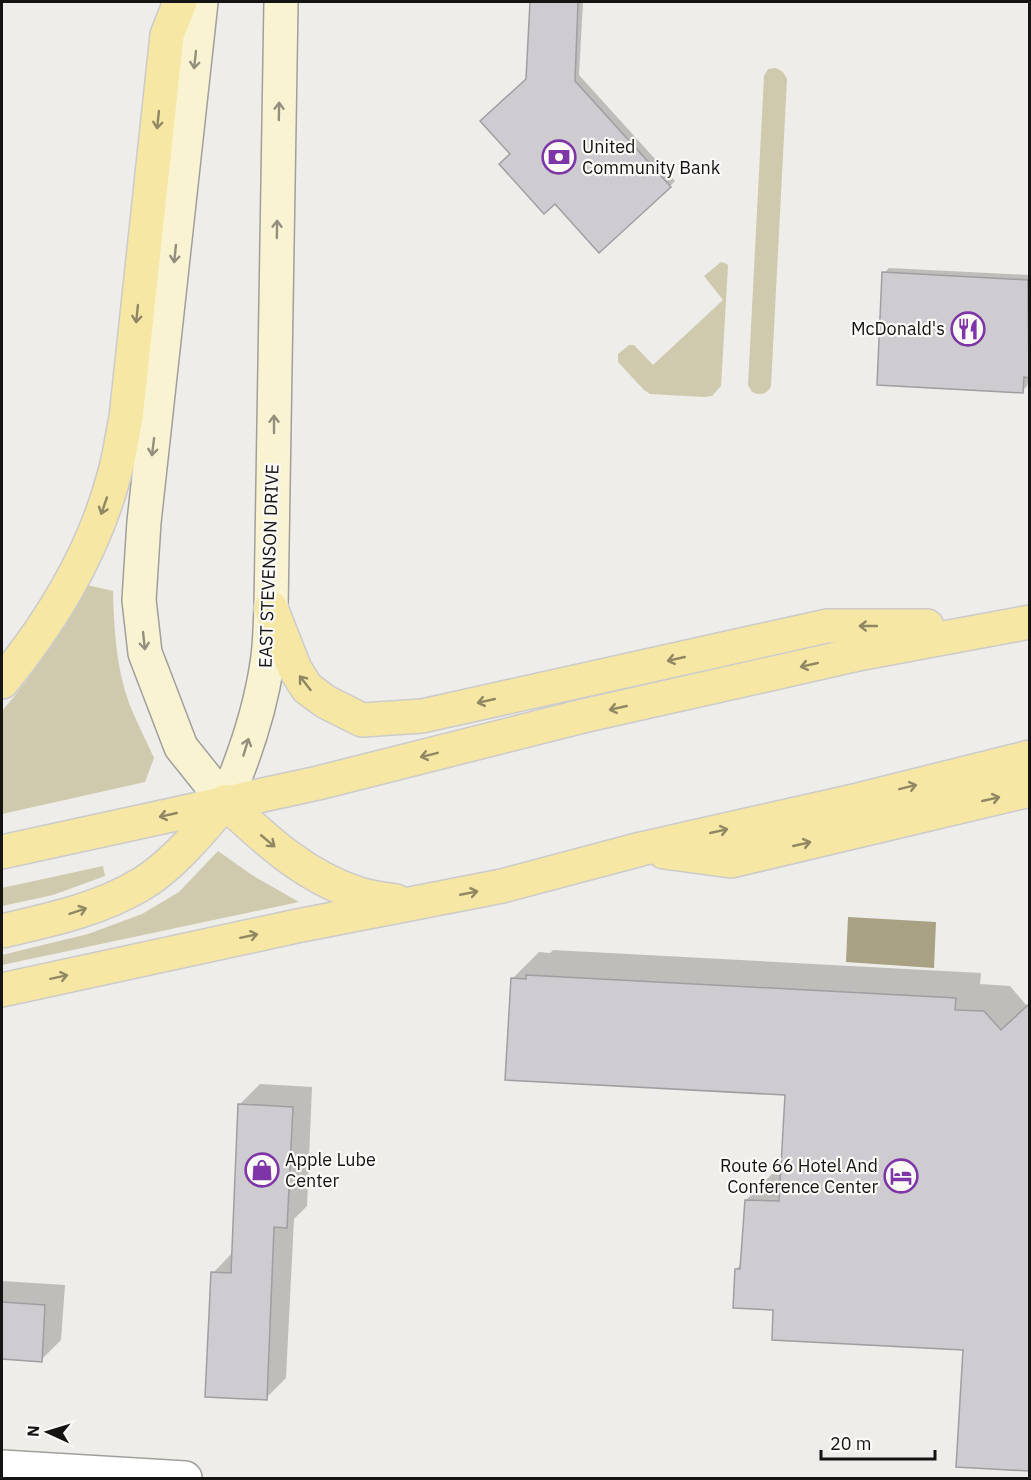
<svg xmlns="http://www.w3.org/2000/svg" width="1031" height="1480" font-family="'IBM Plex Sans',sans-serif">
<rect width="100%" height="100%" fill="#eeede9"/>
<g fill="#cfc9ae">
<path d="M 776,68 L 783,72 L 787,79 L 771,386 C 768,394 760,396 752,392 L 748,385 L 764,76 L 768,69 Z"/>
<polygon points="721,262 727,264 728,266 721,386 712,396 704,397 650,394 644,390 618,362 618,354 629,345 634,345 653,365 723,300 704,276"/>
<path d="M 87,585 L 113,591 C 114,628 116,667 129,703 C 136,721 146,740 154,758 L 145,782 L 2,814 L 2,711 C 36,672 61,630 87,585 Z"/>
<polygon points="218,851 252,875 299,902 2,965 2,955 88,934 142,914 179,892"/>
<polygon points="103,866 105,876 53,895 2,906 2,888"/>
</g>
<polygon fill="#a8a183" points="848,917 936,922 934,968 846,962"/>
<g fill="#0003">
<polygon points="531,2 583,2 579,75 675,181 670,186 512,154 528,79"/>
<polygon points="889,268 1030,275 1030,376 1027,386 1022,391 884,273"/>
<polygon points="553,950 981,973 980,984 1010,986 1027,1006 1030,1004 1030,1469 957,1465 964,1349 775,1309 736,1269 742,1264 746,1200 772,1174 782,1175 787,1094 513,978 539,952 550,953"/>
<polygon points="260,1084 312,1087 307,1206 294,1219 286,1378 266,1398 213,1273 233,1252 239,1105"/>
<polygon points="2,1281 65,1285 61,1340 41,1360 2,1358"/>
</g>
<g fill="#ceccd0" stroke="#a09ea1" stroke-width="1.5">
<polygon points="530,2 578,2 575,81 671,187 599,253 555,204 544,214 499,164 510,154 480,121 526,79"/>
<polygon points="882,272 1028,280 1029,378 1024,377 1023,393 877,385"/>
<polygon points="526,975 956,998 955,1010 984,1011 1001,1030 1029,1004 1029,1471 956,1467 963,1350 772,1340 773,1310 733,1308 735,1269 740,1269 745,1200 779,1201 785,1095 505,1080 511,978 526,979"/>
<polygon points="238,1104 293,1107 287,1228 274,1227 267,1400 205,1397 211,1272 231,1273"/>
<polygon points="2,1302 45,1305 42,1362 2,1359"/>
</g>
<g fill="none" stroke-linecap="round" stroke-linejoin="round">
<g stroke="#a09f9c" stroke-width="36">
<polyline id="minor" points="2,1467 185,1478"/>
</g>
<g stroke="#a09f9c" stroke-width="36">
<path id="secondary" d="M 201,2 L 144,522 L 139,600 L 145,653 L 181,747 L 225,802 C 244,758 260,711 267,664 C 270,646 270,627 271,608 L 281,2"/>
</g>
<g stroke="#cccbcb" stroke-width="36">
<g id="primary">
<polyline points="271,608 295,669 307,688 326,702 362,720 422,716 827,626 927,626"/>
<path d="M 2,682 C 53,620 95,550 115,472 C 120,454 122,436 126,418 L 167,35 L 180,2"/>
<path d="M 225,802 C 266,840 305,877 359,894 C 371,898 384,899 396,901"/>
<polyline points="2,852 318,783 583,716 863,653 1030,622"/>
<polyline points="664,852 731,861 1030,790"/>
<path d="M 2,931 C 49,920 98,910 140,885 C 171,867 203,829 225,802"/>
<polyline points="2,990 297,926 502,886 641,849 858,800 1030,757"/>
</g>
</g>
<use href="#minor" stroke="#fff" stroke-width="33"/>
<use href="#secondary" stroke="#faf3d2" stroke-width="33"/>
<use href="#primary" stroke="#f6e7a5" stroke-width="33"/>
</g>
<defs><path id="oneway-shaft" d="M-6 0H5M1.5-3L5.5 0L1.5 3" fill="none" stroke-width="1.6" stroke-linecap="round" stroke-linejoin="round" transform="scale(1.5)"/></defs>
<g stroke="#938f7c">
<use href="#oneway-shaft" transform="translate(195 60) rotate(96)"/>
<use href="#oneway-shaft" transform="translate(279 111) rotate(-89)"/>
<use href="#oneway-shaft" transform="translate(277 229) rotate(-89)"/>
<use href="#oneway-shaft" transform="translate(175 254) rotate(96)"/>
<use href="#oneway-shaft" transform="translate(274 424) rotate(-90)"/>
<use href="#oneway-shaft" transform="translate(153 447) rotate(97)"/>
<use href="#oneway-shaft" transform="translate(144 641) rotate(84)"/>
<use href="#oneway-shaft" transform="translate(246 747) rotate(-73)"/>
</g>
<g stroke="#918863">
<use href="#oneway-shaft" transform="translate(158 120) rotate(96)"/>
<use href="#oneway-shaft" transform="translate(137 314) rotate(96)"/>
<use href="#oneway-shaft" transform="translate(104 506) rotate(109)"/>
<use href="#oneway-shaft" transform="translate(868 626) rotate(180)"/>
<use href="#oneway-shaft" transform="translate(676 659) rotate(167)"/>
<use href="#oneway-shaft" transform="translate(809 665) rotate(167)"/>
<use href="#oneway-shaft" transform="translate(305 683) rotate(-128)"/>
<use href="#oneway-shaft" transform="translate(486 701) rotate(167)"/>
<use href="#oneway-shaft" transform="translate(618 708) rotate(167)"/>
<use href="#oneway-shaft" transform="translate(429 755) rotate(166)"/>
<use href="#oneway-shaft" transform="translate(908 787) rotate(-14)"/>
<use href="#oneway-shaft" transform="translate(991 799) rotate(-13)"/>
<use href="#oneway-shaft" transform="translate(168 815) rotate(167)"/>
<use href="#oneway-shaft" transform="translate(719 831) rotate(-13)"/>
<use href="#oneway-shaft" transform="translate(268 841) rotate(40)"/>
<use href="#oneway-shaft" transform="translate(802 844) rotate(-13)"/>
<use href="#oneway-shaft" transform="translate(469 893) rotate(-11)"/>
<use href="#oneway-shaft" transform="translate(78 911) rotate(-19)"/>
<use href="#oneway-shaft" transform="translate(249 936) rotate(-12)"/>
<use href="#oneway-shaft" transform="translate(59 977) rotate(-12)"/>
</g>
<defs>
<g id="bank-ring" transform="scale(1.725)"><circle r="9.5" fill="#fbfaf6" stroke="#7e35a7" stroke-width="1.5"/><path d="M-6-4H6V4H-6ZM0-2.3a2.3 2.3 0 1 0 0 4.6a2.3 2.3 0 1 0 0-4.6Z" fill="#7e35a7"/></g>
<g id="restaurant-ring" transform="scale(1.725)"><circle r="9.5" fill="#fbfaf6" stroke="#7e35a7" stroke-width="1.5"/><path d="M-5-6h1v4h1v-4h1v4h1v-4h1v5L-1.5 .5V6h-2V.5L-5-1ZM5-6V6H3V1.5H1.5Q1.5-4 5-6Z" fill="#7e35a7"/></g>
<g id="shop-ring" transform="scale(1.725)"><circle r="9.5" fill="#fbfaf6" stroke="#7e35a7" stroke-width="1.5"/><path d="M-5-2.5h2.3a2.7 3.5 0 0 1 5.4 0H5L5.5 6h-11ZM-1.5-2.5h3a1.5 2.3 0 0 0-3 0Z" fill="#7e35a7"/></g>
<g id="hotel-ring" transform="scale(1.725)"><circle r="9.5" fill="#fbfaf6" stroke="#7e35a7" stroke-width="1.5"/><path d="M-6-4.5h1.5V1H6V5H4.5V3h-9V5H-6ZM-4 0a1.8 1.8 0 1 1 3.6 0ZM.5 0V-2.5h3Q6-2.5 6 0Z" fill="#7e35a7"/></g>
</defs>
<g fill-rule="evenodd">
<use href="#bank-ring" x="559" y="157"/>
<use href="#restaurant-ring" x="968" y="329"/>
<use href="#shop-ring" x="262" y="1170"/>
<use href="#hotel-ring" x="901" y="1176"/>
</g>
<g text-anchor="middle" stroke-width="4.5" stroke-linejoin="round" paint-order="stroke">
<g font-size="18" fill="#151413" stroke="#fbfaf6" text-anchor="start">
<text x="582" y="153">United<tspan x="582" dy="21">Community Bank</tspan></text>
<text x="945" y="335" text-anchor="end">McDonald's</text>
<text x="285" y="1166">Apple Lube<tspan x="285" dy="21">Center</tspan></text>
<text x="878" y="1172" text-anchor="end">Route 66 Hotel And<tspan x="878" dy="21">Conference Center</tspan></text>
</g>
<g font-size="18" fill="#151413" stroke="#fbfaf6">
<text transform="translate(269 566) rotate(-88)" y="6">EAST STEVENSON DRIVE</text>
</g>
</g>
<rect width="1031" height="1480" fill="none" stroke="#151413" stroke-width="6"/>
<g transform="translate(48 1432) rotate(274)" stroke="#fbfaf6" stroke-width="4.5" paint-order="stroke">
<path d="M0-4.5L10 22L0 15L-10 22Z" fill="#151413"/>
<text y="-9" font-size="16" font-weight="bold" text-anchor="middle" fill="#151413">N</text>
</g>
<path d="M821 1450v9h114v-9" fill="none" stroke="#151413" stroke-width="3"/>
<text x="830" y="1450" font-size="18" fill="#151413" stroke="#fbfaf6" stroke-width="4.5" paint-order="stroke">20 m</text>
</svg>
